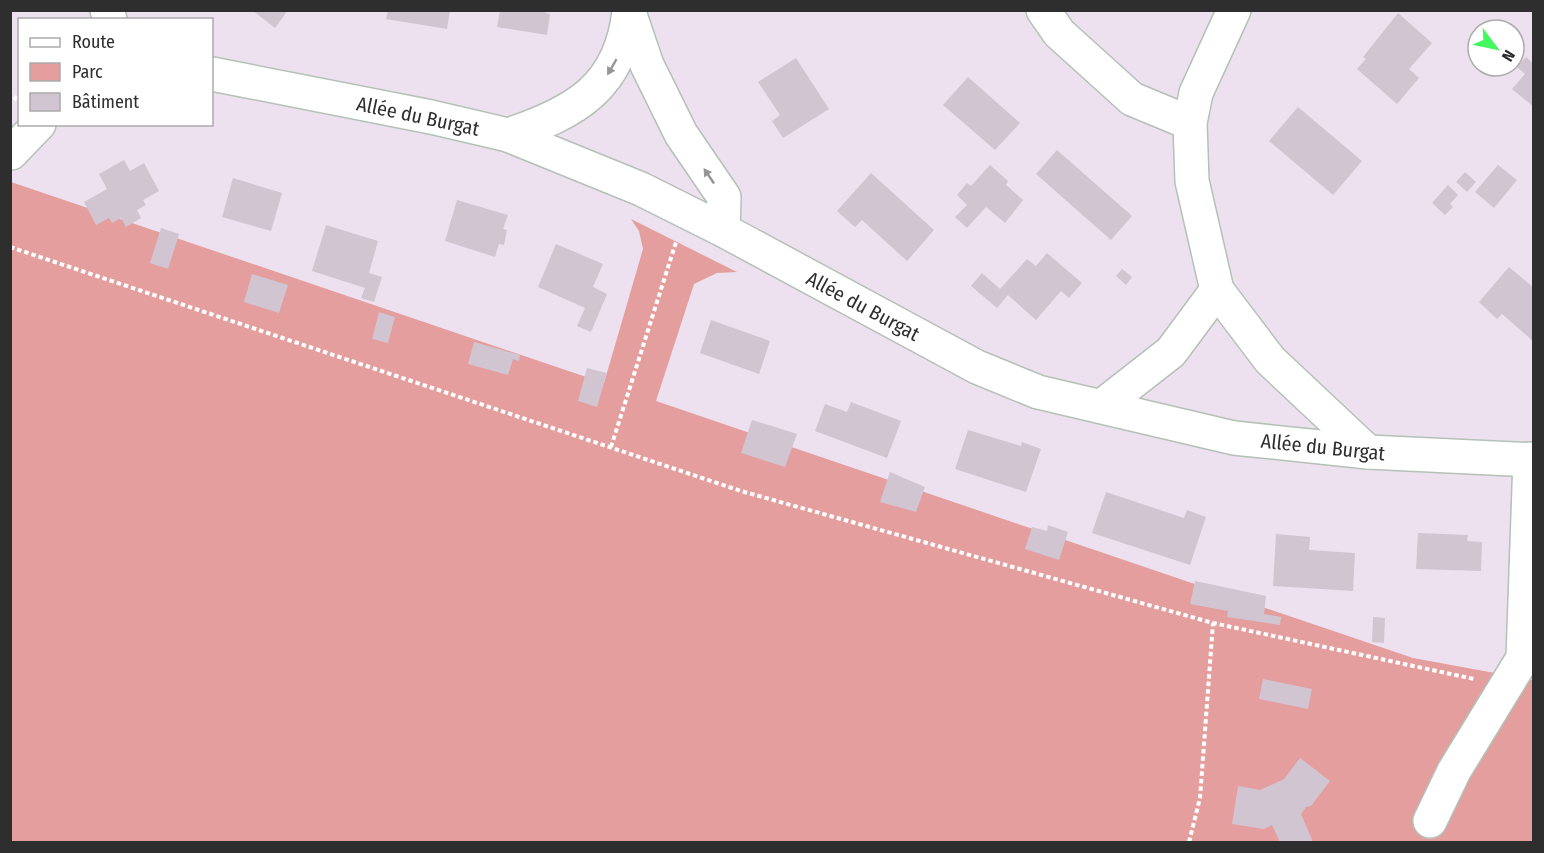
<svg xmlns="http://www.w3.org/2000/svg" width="1544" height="853" font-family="'Fira Sans Condensed',sans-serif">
<rect width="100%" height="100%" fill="#ede1ef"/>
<polygon fill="#e49e9e" points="11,182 604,383 643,249 639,231 631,219 737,272 717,273 694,284 656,401 1413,658 1533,680 1533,842 11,842"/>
<g fill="#d1c5d2">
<polygon points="252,10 288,10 275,28"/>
<polygon points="388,10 450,10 447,29 386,19"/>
<polygon points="500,10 537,10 550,14 547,35 497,27"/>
<polygon points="1398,13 1432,43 1409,69 1419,78 1397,104 1357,69 1366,59 1363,57"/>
<polygon points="1526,57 1534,64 1534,107 1512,89 1525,74 1517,67"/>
<polygon points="796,58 829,109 783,138 772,121 780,115 758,82"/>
<polygon points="968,77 1020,123 995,150 943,105"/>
<polygon points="1298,107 1362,161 1333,195 1269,141"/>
<polygon points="1057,150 1132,216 1111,240 1036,174"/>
<polygon points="124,160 130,171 144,163 159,191 143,200 146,205 137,210 141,218 126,227 121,218 112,223 109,218 96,225 84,202 107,189 99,174"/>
<polygon points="990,165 1008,181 1006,185 1023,200 1005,223 986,207 967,228 955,217 967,205 957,195 967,183 971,186"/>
<polygon points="1498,165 1517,180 1494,208 1475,192"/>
<polygon points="1465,172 1476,182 1467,192 1456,182"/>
<polygon points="871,173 934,230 907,261 862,220 855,227 837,211"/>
<polygon points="233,178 282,193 271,231 222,217"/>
<polygon points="1448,185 1458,195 1450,204 1453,207 1445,215 1432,203"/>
<polygon points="457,200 508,215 503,229 507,230 504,245 499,244 495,257 445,241"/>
<polygon points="326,225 378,241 369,273 382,277 374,302 361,298 365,288 312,271"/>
<polygon points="161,228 179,234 168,269 150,263"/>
<polygon points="556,244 603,264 593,287 607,294 591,332 577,326 585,308 538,287"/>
<polygon points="1047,253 1082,283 1069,298 1061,291 1036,320 1008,295 997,308 971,286 982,273 1000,289 1027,259 1036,266"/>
<polygon points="1509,267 1534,288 1534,342 1502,314 1497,319 1479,302"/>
<polygon points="1122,269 1132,277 1126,285 1116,276"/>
<polygon points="252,274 288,285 279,313 244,302"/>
<polygon points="379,312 395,317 388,343 372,339"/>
<polygon points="711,320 770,341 759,374 700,353"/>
<polygon points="474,342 520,355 519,361 513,359 508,375 468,364"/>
<polygon points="587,368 607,373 597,407 578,401"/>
<polygon points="851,402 901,421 887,458 815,431 825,404 847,412"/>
<polygon points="752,420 797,434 785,467 741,453"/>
<polygon points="968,430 1021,446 1022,442 1041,449 1026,492 955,469"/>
<polygon points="890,472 925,487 916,512 880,502"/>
<polygon points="1106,492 1184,518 1187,510 1206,517 1190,565 1092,533"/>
<polygon points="1048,525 1068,532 1059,560 1025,549 1032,527 1047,531"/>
<polygon points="1418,533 1468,535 1467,541 1482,542 1481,571 1416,569"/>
<polygon points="1276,534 1310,537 1309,550 1355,553 1353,591 1273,586"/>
<polygon points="1195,581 1266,596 1264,614 1281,617 1280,625 1227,617 1228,611 1190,604"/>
<polygon points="1373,617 1385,618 1384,643 1372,642"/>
<polygon points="1263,679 1312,689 1308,709 1259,699"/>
<polygon points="1300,758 1330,781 1311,806 1306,807 1301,814 1313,842 1280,842 1272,825 1264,829 1232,824 1238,786 1260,790 1284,779"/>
</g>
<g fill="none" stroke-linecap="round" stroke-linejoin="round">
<g stroke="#b4c1b6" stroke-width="36">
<g id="street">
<polyline points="107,10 110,20"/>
<polyline points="1043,10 1059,33 1132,99 1190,123"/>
<polyline points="1234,10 1196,93 1190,123 1192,181 1217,290 1270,360 1368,452"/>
<polyline points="629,12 647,65 681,134 724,197 723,230"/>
<polyline points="212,74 431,117 508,135 641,189 723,230 977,367 1038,392 1234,438 1368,452 1534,460"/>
<path d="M 508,135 C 575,113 621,87 629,11"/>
<polyline points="11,153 39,124"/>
<polyline points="1102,406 1171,352 1217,290"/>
<polyline points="1430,821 1454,771 1523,658 1530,459"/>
</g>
</g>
<g stroke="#fff" stroke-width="4" stroke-dasharray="4.5 3" stroke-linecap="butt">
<polyline points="14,100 20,93"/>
<polyline points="10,247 741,491 1213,623 1474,679"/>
<polyline points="611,447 676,242"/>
<polyline points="1189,842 1200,798 1213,623"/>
</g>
<use href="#street" stroke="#fff" stroke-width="33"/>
</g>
<defs><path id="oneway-solid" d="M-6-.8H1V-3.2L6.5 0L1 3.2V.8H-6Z" transform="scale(1.5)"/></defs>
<g fill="#969696">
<use href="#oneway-solid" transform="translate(612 67) rotate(120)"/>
<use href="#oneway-solid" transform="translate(709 176) rotate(-124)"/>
</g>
<g text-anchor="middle" stroke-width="6" stroke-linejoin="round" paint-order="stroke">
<g font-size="20" fill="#2e2e2e" stroke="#fff">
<text transform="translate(418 116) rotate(12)" y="7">Allée du Burgat</text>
<text transform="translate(863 306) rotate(28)" y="7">Allée du Burgat</text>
<text transform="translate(1323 447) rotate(6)" y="7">Allée du Burgat</text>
</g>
</g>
<rect width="1544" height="853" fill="none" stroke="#2e2e2e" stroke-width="24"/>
<rect x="18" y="18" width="195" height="108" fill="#ffffff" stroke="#ababab" stroke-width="1.5"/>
<rect x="30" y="38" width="30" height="9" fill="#ffffff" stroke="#ababab" stroke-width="1.5"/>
<text x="72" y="48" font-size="18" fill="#2e2e2e">Route</text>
<rect x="30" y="63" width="30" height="18" fill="#e49e9e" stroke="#ababab" stroke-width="1.5"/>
<text x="72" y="78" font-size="18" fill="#2e2e2e">Parc</text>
<rect x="30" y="93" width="30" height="18" fill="#d1c5d2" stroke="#ababab" stroke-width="1.5"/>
<text x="72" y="108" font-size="18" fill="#2e2e2e">Bâtiment</text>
<g transform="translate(1496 48) rotate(122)"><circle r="28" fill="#ffffff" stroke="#ababab" stroke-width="1.5"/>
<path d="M0-4.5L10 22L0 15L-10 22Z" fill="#43f95f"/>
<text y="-9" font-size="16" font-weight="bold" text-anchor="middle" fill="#2e2e2e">N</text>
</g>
</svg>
